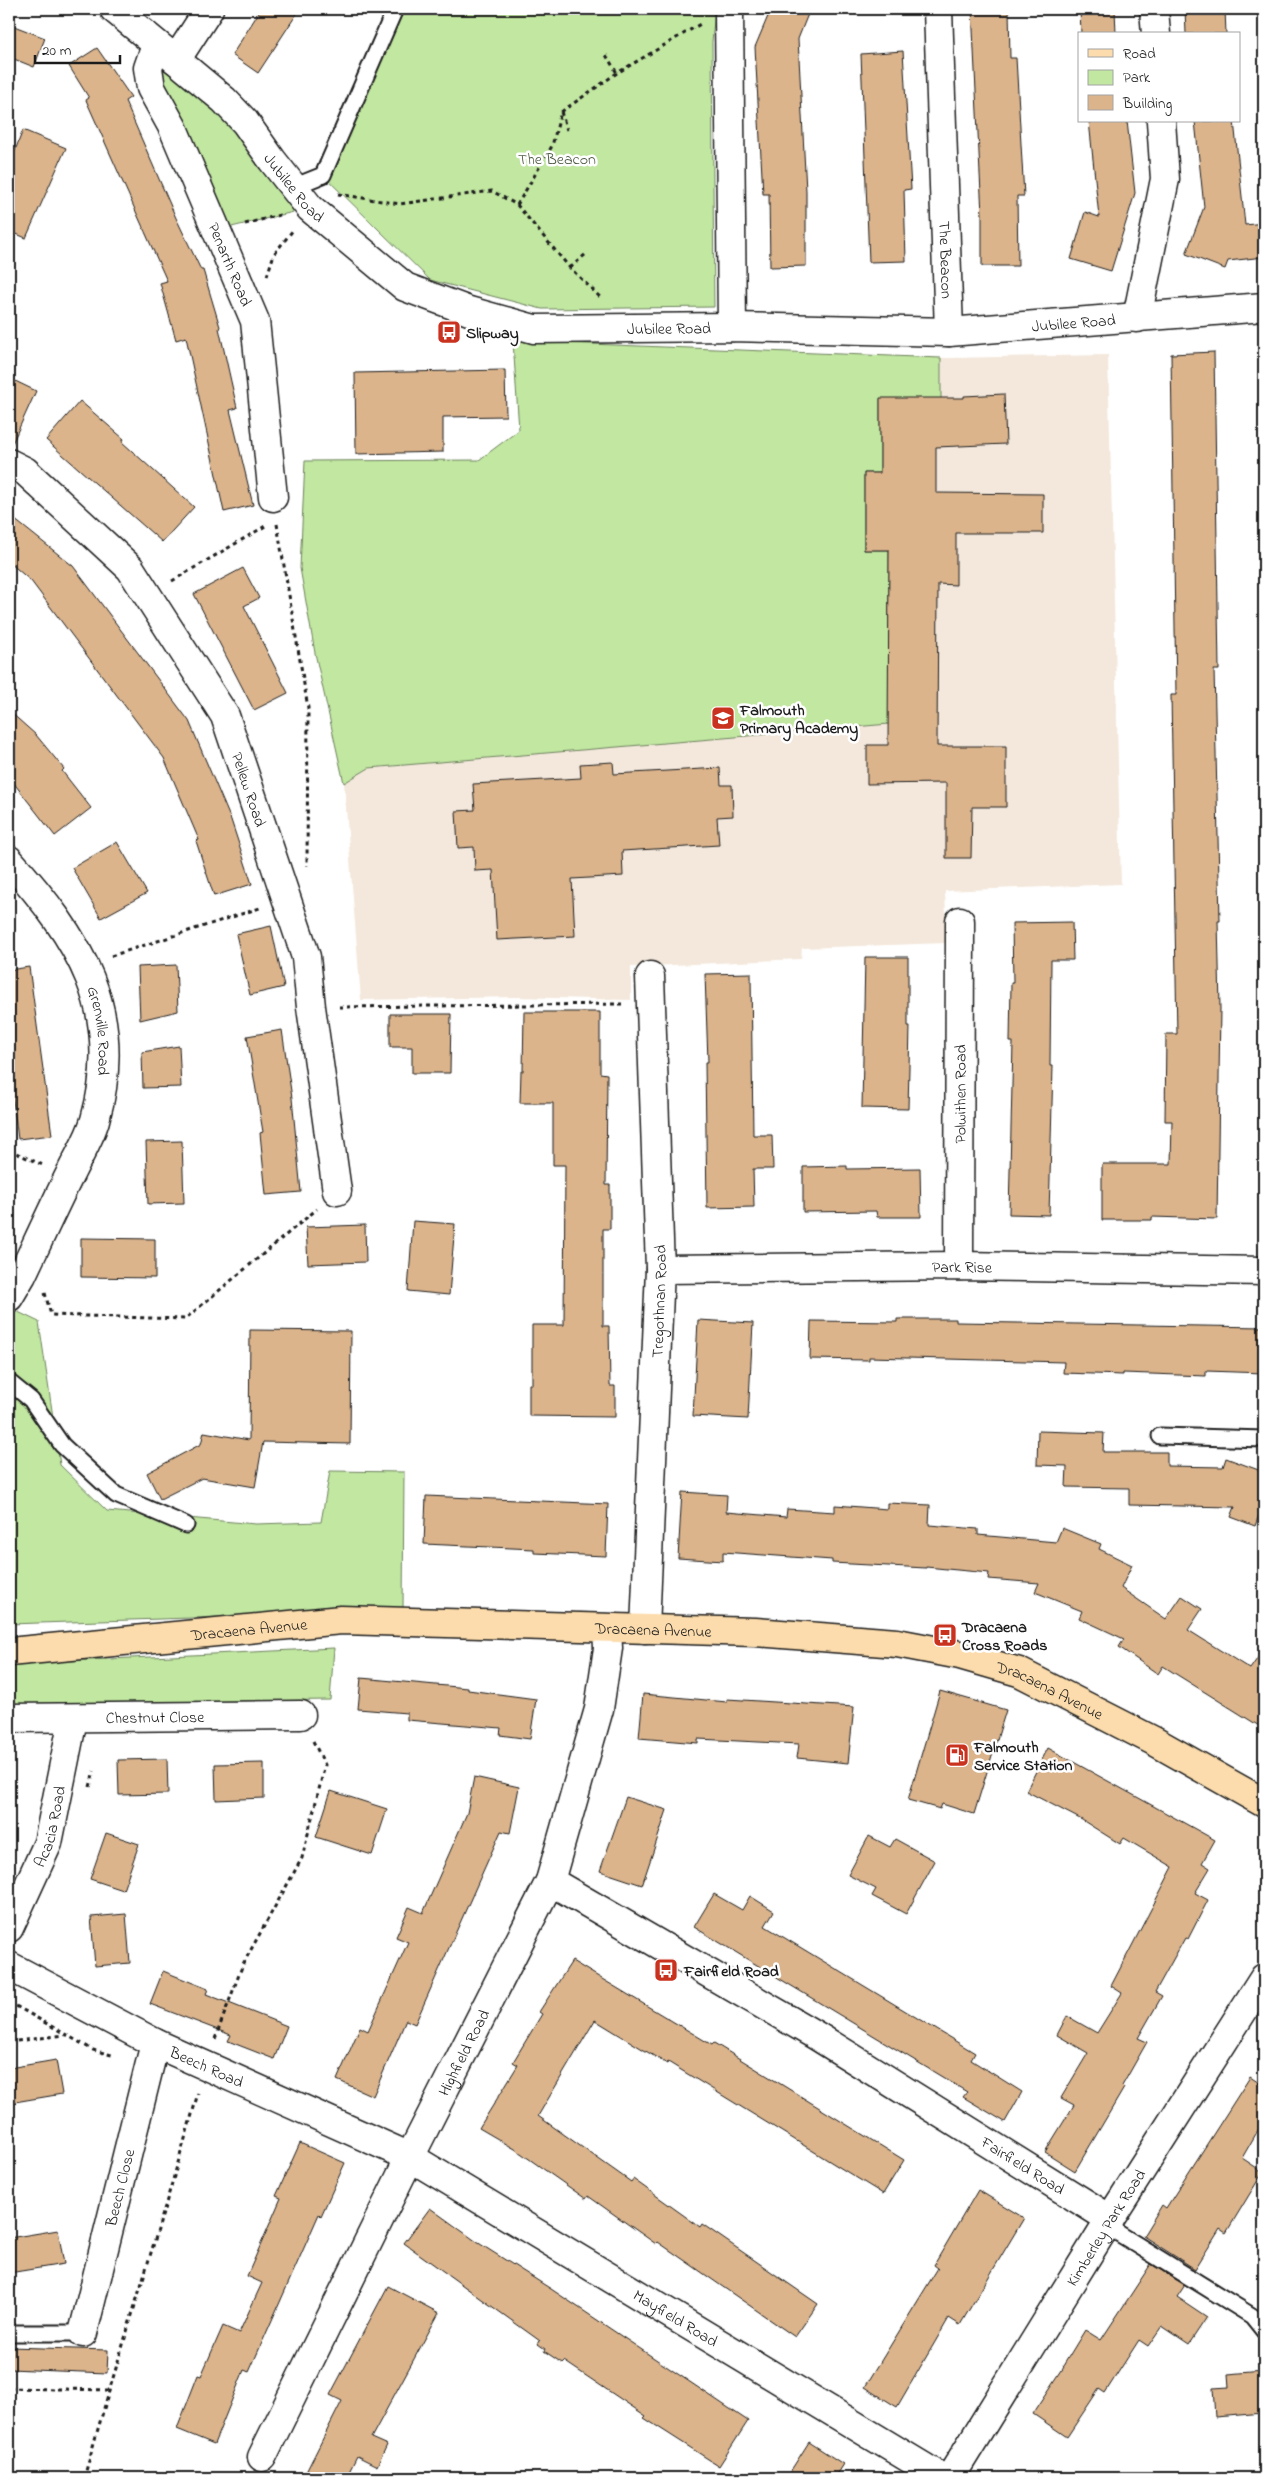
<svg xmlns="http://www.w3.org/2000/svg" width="1273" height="2487" font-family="'Indie Flower',sans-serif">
<rect width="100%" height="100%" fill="#fff"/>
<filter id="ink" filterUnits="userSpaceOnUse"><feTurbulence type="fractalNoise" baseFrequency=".02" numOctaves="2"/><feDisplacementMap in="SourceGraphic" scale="10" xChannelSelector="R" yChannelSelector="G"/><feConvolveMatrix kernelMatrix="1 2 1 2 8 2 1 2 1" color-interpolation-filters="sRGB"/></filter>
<g filter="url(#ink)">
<polygon fill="#f4e8dc" points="513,341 948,358 1108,355 1121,884 945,891 947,943 802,948 801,959 631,967 631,1000 517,997 361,1000 344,783 315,653 300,568 305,461 479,460 519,430"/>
<g fill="#c1e7a1" stroke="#6e825e">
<polygon points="395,9 715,9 712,42 714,307 542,309 430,280 323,175"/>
<polygon points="156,45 310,208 215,231 173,128"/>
<polygon points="513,341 941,358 941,400 880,399 880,473 864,473 864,550 889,550 889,724 369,768 344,783 315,653 300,568 305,461 479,460 519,430"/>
<polygon points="16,1311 39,1322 60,1465 107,1511 256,1524 321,1522 330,1471 404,1472 403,1611 9,1624 9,1323"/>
<polygon points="334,1648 330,1700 9,1704 9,1664"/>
</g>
<g fill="#dbb48c" stroke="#1c1c1c">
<polygon points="261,9 300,9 258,73 232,55"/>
<polygon points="771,9 810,9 798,39 806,191 806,266 770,267 769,194 763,194 755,47"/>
<polygon points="972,9 1009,9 1010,58 1016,58 1024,196 1017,196 1018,266 982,266 982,215"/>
<polygon points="1080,9 1115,9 1116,34 1081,34"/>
<polygon points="1185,9 1225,9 1226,34 1186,34"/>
<polygon points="9,24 45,38 34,67 9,57"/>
<polygon points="97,48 131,97 125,101 176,218 201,270 203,270 220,327 219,328 237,408 230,410 253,505 224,512 186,337 176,340 160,283 167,281 86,100 89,98 69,66"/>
<polygon points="903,51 911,189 904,190 906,261 869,262 861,54"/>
<polygon points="1089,121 1127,121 1135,193 1111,271 1071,259 1085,212 1099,217"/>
<polygon points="1195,121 1234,121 1245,225 1264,223 1264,257 1228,261 1225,269 1186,254 1204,207"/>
<polygon points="23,130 66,148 26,238 9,231 9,166"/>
<polygon points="1214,352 1219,670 1214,670 1220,921 1218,921 1220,1008 1217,1219 1152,1217 1152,1220 1102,1220 1102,1164 1171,1164 1172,1121 1165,1121 1166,1034 1177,1034 1171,695 1176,695 1171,354"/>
<polygon points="505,370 506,416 443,417 443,452 356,454 355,373"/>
<polygon points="9,378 36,391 10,448 9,447"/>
<polygon points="1004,394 1006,444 936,447 936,493 1043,494 1043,533 956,533 956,585 938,584 937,746 1006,746 1006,807 972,807 971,858 946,858 946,783 867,784 867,745 888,745 889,550 864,550 864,473 880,473 880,398 964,398 964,396"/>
<polygon points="80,401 124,439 122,442 194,507 162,542 46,440"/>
<polygon points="9,515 73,566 189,721 231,820 252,884 214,896 196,841 199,840 164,758 31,581 9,562"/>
<polygon points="243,568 259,598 244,606 288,693 254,710 194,594"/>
<polygon points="9,711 36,735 64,769 62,771 91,808 55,836 9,777"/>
<polygon points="613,762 614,774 720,768 721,785 732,785 733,816 717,817 719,845 622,851 623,876 572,879 575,936 497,940 493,870 475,871 474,847 458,848 456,811 475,810 473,784 581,778 580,764"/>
<polygon points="117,842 147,893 101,918 72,868"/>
<polygon points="1072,922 1073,960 1051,960 1050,1066 1053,1066 1049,1215 1009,1214 1013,1042 1010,1042 1011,983 1013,983 1012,923"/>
<polygon points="271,926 284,987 250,995 236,934"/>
<polygon points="865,957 908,957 908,1026 910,1026 908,1109 862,1108"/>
<polygon points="176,965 178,1011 140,1020 138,967"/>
<polygon points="29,967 52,1135 18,1139 9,1069 9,970"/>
<polygon points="751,973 753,1135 772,1135 773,1169 753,1169 754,1207 707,1208 705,1062 708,1062 705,974"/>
<polygon points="524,1012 600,1012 600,1073 607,1074 606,1185 610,1185 610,1229 603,1229 603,1326 609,1326 610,1386 615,1386 615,1417 529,1416 529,1384 532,1384 532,1325 564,1325 565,1165 553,1165 553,1103 520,1103 521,1071 523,1071"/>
<polygon points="390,1014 451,1014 450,1073 412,1073 412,1047 390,1047"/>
<polygon points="282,1030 292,1098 301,1192 266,1195 260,1133 263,1132 247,1036"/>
<polygon points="179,1046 181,1087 143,1088 142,1052"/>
<polygon points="182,1141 184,1203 148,1204 146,1142"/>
<polygon points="847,1166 847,1169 920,1168 921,1217 877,1217 876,1211 803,1212 803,1167"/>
<polygon points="413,1221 455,1224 449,1295 408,1291"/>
<polygon points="365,1225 366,1262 308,1264 306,1227"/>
<polygon points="81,1238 155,1239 155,1278 81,1277"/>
<polygon points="897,1319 956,1319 956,1322 1264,1327 1264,1373 1206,1371 1206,1376 1123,1373 1123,1375 1063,1373 1064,1362 869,1357 869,1360 810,1359 811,1321 897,1322"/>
<polygon points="698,1320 753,1323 748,1419 693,1416"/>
<polygon points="250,1330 351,1331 350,1444 263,1442 255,1487 202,1478 160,1499 147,1473 201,1444 204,1432 249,1440"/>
<polygon points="1038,1431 1104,1433 1103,1452 1167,1452 1167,1466 1223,1467 1226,1458 1264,1472 1264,1502 1255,1526 1231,1517 1235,1507 1129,1505 1129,1488 1066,1487 1067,1466 1037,1465"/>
<polygon points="682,1492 727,1495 726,1512 786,1517 787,1509 835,1512 835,1505 887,1509 887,1503 930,1505 929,1525 978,1529 978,1535 1056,1542 1062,1528 1101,1544 1099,1549 1132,1565 1121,1588 1166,1619 1182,1596 1202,1609 1188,1630 1250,1669 1264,1649 1264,1729 1163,1666 1158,1674 1119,1647 1124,1639 1079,1618 1082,1611 1035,1592 1039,1583 988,1579 989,1573 926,1567 926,1568 832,1563 832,1560 723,1552 723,1561 678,1558"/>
<polygon points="426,1496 608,1504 606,1556 534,1553 534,1549 424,1544"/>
<polygon points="361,1678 468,1688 468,1690 536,1699 530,1739 500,1735 501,1728 407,1720 407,1713 358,1709"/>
<polygon points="940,1691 1006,1710 974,1814 942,1804 940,1809 908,1800"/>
<polygon points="643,1694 727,1702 727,1699 854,1707 848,1763 797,1758 799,1744 698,1739 698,1743 639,1738"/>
<polygon points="1048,1748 1215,1840 1202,1863 1210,1868 1195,1893 1208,1900 1188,1939 1185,1938 1155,1992 1162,1996 1138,2038 1147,2042 1122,2086 1124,2088 1075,2171 1045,2152 1074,2105 1061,2098 1088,2053 1057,2035 1067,2016 1097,2033 1122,1993 1111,1986 1173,1867 1124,1838 1120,1844 1082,1820 1026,1791"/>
<polygon points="167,1759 168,1794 119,1795 118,1760"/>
<polygon points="264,1763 264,1798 216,1800 215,1764"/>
<polygon points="474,1777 519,1787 510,1833 501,1831 415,2024 406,2020 373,2096 337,2080 360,2027 368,2031 408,1942 396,1937 409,1907 423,1913 467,1813"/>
<polygon points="331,1791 387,1809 372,1855 316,1837"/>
<polygon points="626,1797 667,1810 642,1885 600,1871"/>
<polygon points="106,1833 139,1844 123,1890 90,1879"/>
<polygon points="869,1836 890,1847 895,1839 935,1861 906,1914 872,1896 876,1889 848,1875"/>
<polygon points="714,1894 742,1910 750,1896 774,1911 765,1926 975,2053 971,2060 1022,2092 1005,2122 963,2097 967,2092 694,1927"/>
<polygon points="126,1914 130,1963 95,1966 91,1917"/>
<polygon points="572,1961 712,2045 714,2043 904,2160 883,2194 668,2062 667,2064 595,2020 538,2116 631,2182 633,2179 700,2227 702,2224 818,2304 795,2337 658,2242 656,2244 588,2196 586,2199 515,2149 479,2128 518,2065 513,2062 542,2014 539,2012"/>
<polygon points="163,1971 208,1989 206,1994 287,2026 274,2059 228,2041 231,2035 150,2004"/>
<polygon points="56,2060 62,2094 9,2103 9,2068"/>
<polygon points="1250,2077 1264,2086 1264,2120 1242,2158 1263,2172 1226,2233 1220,2229 1195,2269 1143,2236 1162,2205 1166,2208"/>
<polygon points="300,2143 345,2163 321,2216 319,2214 249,2372 244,2370 214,2444 177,2429 198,2375 201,2376 223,2326 239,2333 262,2283 247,2276 281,2198 276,2196"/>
<polygon points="978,2190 1024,2218 960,2325 949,2318 897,2407 865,2387 938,2268 934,2265"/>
<polygon points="430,2208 477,2242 551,2289 748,2421 719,2466 644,2418 646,2416 564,2361 562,2363 544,2351 545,2349 538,2344 540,2341 404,2243"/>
<polygon points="58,2230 64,2264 9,2273 9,2238"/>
<polygon points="1151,2264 1185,2285 1177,2297 1207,2317 1189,2344 1162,2326 1148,2346 1139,2340 1105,2393 1099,2389 1067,2437 1033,2414 1064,2367 1063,2366 1085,2330 1101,2340"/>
<polygon points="388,2286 439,2313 371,2438 387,2445 377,2466 357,2456 346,2478 303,2478 342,2401 330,2395"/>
<polygon points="9,2347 108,2350 107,2373 9,2369"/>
<polygon points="1264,2371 1264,2413 1215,2417 1213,2388 1229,2387 1228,2374"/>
<polygon points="809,2442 843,2464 834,2478 786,2478"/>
</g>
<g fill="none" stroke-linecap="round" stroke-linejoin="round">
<g stroke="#1c1c1c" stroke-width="19">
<g id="service">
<polyline points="293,187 323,175 395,9"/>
<polyline points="9,1382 31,1400 62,1445 116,1495 186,1525"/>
<polyline points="1160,1436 1264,1439"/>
<polyline points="1110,2219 1118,2233 1252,2316 1264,2331"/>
<polyline points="9,2333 83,2333"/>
</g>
</g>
<g stroke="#1c1c1c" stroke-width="31">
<g id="minor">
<polyline points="114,9 176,60 209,9"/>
<polyline points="729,9 732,327"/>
<path id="s1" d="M 938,9 L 949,332"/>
<polyline points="1154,9 1156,34"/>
<path id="s2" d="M 156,45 L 148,68 L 151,88 L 173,128 L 255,321 L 273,497"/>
<path id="s3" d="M 176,60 L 224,100 L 245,122 L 272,160 L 310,208 L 405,287 L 469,311 L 534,329 L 732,327 L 949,332 L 1264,307"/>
<polyline points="1137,318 1165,179 1161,121"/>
<path id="s4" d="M 9,463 L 25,471 L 130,568 L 225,716 L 306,957 L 311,1007 L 337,1191"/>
<path id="s5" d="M 9,860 C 79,938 126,1011 95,1120 C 90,1138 79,1155 71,1172 C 54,1206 38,1241 22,1275 L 9,1297"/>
<path id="s6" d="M 959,1266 L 960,921"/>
<path id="s7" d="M 660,1269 L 959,1266 L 1264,1271"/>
<path id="s8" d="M 645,1629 L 660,1269 L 650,976"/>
<path id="s9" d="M 9,1718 L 301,1715"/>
<path id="s10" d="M 550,1881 L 817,2036 L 1110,2219"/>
<path id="s11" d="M 9,1928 L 48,1843 L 73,1719"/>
<path id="s12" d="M 9,1966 L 155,2043 L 410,2157 L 942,2478"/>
<path id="s13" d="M 83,2333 L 155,2043"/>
<path id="s14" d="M 262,2457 L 410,2157 L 550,1881 L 599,1709 L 608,1648 L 607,1629"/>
</g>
</g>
<g stroke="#1c1c1c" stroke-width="31">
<g id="tertiary">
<path id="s15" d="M 950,2478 L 1110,2219 L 1264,1978"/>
</g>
</g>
<g stroke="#1c1c1c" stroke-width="31">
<g id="primary">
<path id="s16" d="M 9,1652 L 341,1620 L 755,1632 L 897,1643 L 960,1655 L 1019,1672 L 1154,1741 L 1264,1803"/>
</g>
</g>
<g stroke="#1c1c1c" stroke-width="3" stroke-dasharray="4 4" stroke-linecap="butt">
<polyline points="606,55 617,73"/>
<polyline points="561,112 567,130"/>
<polyline points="338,194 400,204 492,191 517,205 570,268 602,299"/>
<polyline points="517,205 552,146 561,112 617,73 702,23"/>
<polyline points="245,224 280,215"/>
<polyline points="570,268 587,253"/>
<polyline points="267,276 274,254 293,230"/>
<polyline points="277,524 308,708 307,866"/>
<polyline points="172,581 267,525"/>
<polyline points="111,956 260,908"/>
<polyline points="339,1007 622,1004"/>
<polyline points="9,1150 43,1165"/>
<polyline points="45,1293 51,1315 185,1319 317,1209"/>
<polyline points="90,1787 94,1771"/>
<polyline points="9,2002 93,2050 115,2056"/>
<polyline points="215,2039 243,1964 302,1858 325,1765 312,1739"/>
<polyline points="9,2042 65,2035"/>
<polyline points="9,2388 109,2390"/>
<path d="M 84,2478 C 120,2349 162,2222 198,2093"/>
</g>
<use href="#service" stroke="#fff" stroke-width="15"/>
<use href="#minor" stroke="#fff" stroke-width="28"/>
<use href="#tertiary" stroke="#fff" stroke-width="28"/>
<use href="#primary" stroke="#fcdcac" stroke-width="28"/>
</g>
</g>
<defs>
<g id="bus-square" transform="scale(1.25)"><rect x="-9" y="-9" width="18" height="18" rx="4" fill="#c8321e" stroke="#fff"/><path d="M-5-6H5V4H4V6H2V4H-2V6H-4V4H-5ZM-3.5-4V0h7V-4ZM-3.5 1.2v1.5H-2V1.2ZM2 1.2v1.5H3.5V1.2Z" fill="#fff"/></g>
<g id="school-square" transform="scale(1.25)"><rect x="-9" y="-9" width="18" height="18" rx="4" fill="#c8321e" stroke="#fff"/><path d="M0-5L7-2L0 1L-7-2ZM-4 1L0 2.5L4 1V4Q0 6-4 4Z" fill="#fff"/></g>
<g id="fuel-square" transform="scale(1.25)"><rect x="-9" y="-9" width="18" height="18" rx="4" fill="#c8321e" stroke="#fff"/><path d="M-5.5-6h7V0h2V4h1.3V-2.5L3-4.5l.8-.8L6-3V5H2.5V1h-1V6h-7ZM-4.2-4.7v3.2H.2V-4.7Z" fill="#fff"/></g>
</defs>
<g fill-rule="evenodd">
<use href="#bus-square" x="449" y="332"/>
<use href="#school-square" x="723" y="718"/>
<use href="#bus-square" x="945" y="1635"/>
<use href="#fuel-square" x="957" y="1755"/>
<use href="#bus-square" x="666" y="1970"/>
</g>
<g text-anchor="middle" stroke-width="5" stroke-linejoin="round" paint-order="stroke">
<g font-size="16" fill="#4e5944" stroke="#fff">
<text x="557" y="164">The Beacon</text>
</g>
<g font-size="16" fill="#1c1c1c" stroke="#fff">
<text dy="6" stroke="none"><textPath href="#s3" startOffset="175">Jubilee Road</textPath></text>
<text dy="6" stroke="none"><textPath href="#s1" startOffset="251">The Beacon</textPath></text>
<text dy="6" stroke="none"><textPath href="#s2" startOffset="238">Penarth Road</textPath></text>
<text dy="6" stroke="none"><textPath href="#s3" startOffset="1000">Jubilee Road</textPath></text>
<text dy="6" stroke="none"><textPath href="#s3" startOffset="595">Jubilee Road</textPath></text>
<text dy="6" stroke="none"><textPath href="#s4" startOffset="414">Pellew Road</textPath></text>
<text dy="6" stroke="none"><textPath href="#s5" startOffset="198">Grenville Road</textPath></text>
<text dy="6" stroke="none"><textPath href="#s6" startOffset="172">Polwithen Road</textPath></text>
<text dy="6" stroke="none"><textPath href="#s7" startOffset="302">Park Rise</textPath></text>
<text dy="6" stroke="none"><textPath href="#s8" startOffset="328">Tregothnan Road</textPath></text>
<text dy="6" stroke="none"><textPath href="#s16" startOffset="241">Dracaena Avenue</textPath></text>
<text dy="6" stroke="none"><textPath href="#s16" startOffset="646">Dracaena Avenue</textPath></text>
<text dy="6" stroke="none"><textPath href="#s16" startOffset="1051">Dracaena Avenue</textPath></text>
<text dy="6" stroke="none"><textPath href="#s9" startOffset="146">Chestnut Close</textPath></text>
<text dy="6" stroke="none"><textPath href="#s11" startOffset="110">Acacia Road</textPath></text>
<text dy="6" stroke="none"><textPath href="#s14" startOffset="452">Highfield Road</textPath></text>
<text dy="6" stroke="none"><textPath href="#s12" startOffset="222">Beech Road</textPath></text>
<text dy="6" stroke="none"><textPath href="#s10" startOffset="552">Fairfield Road</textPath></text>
<text dy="6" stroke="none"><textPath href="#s13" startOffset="150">Beech Close</textPath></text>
<text dy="6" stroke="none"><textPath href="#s15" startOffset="295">Kimberley Park Road</textPath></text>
<text dy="6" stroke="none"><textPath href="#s12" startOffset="755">Mayfield Road</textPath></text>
</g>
<g font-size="16" font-weight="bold" fill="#1c1c1c" stroke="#fff" text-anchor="start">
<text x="466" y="338">Slipway</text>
<text x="740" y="715">Falmouth<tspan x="740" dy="18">Primary Academy</tspan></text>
<text x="962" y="1632">Dracaena<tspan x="962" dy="18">Cross Roads</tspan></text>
<text x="974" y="1752">Falmouth<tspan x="974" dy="18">Service Station</tspan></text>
<text x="684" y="1976">Fairfield Road</text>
</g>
</g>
<rect width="1273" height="2487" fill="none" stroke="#fff" stroke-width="30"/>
<rect x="15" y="15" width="1243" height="2457" fill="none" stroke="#1c1c1c" stroke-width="2" filter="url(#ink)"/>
<rect x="1078" y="32" width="162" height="90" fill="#ffffff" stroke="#a4a4a4"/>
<rect x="1088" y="49" width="25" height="8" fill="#fcdcac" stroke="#a4a4a4"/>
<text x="1123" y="58" font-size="15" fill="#1c1c1c">Road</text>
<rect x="1088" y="70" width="25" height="15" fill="#c1e7a1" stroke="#a4a4a4"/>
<text x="1123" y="82" font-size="15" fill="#1c1c1c">Park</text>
<rect x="1088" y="95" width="25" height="15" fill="#dbb48c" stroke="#a4a4a4"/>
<text x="1123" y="108" font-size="15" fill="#1c1c1c">Building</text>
<path d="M35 55v8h85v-8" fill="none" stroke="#1c1c1c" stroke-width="2.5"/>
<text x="42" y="55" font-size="15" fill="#1c1c1c" stroke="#ffffff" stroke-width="4" paint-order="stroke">20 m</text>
</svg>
